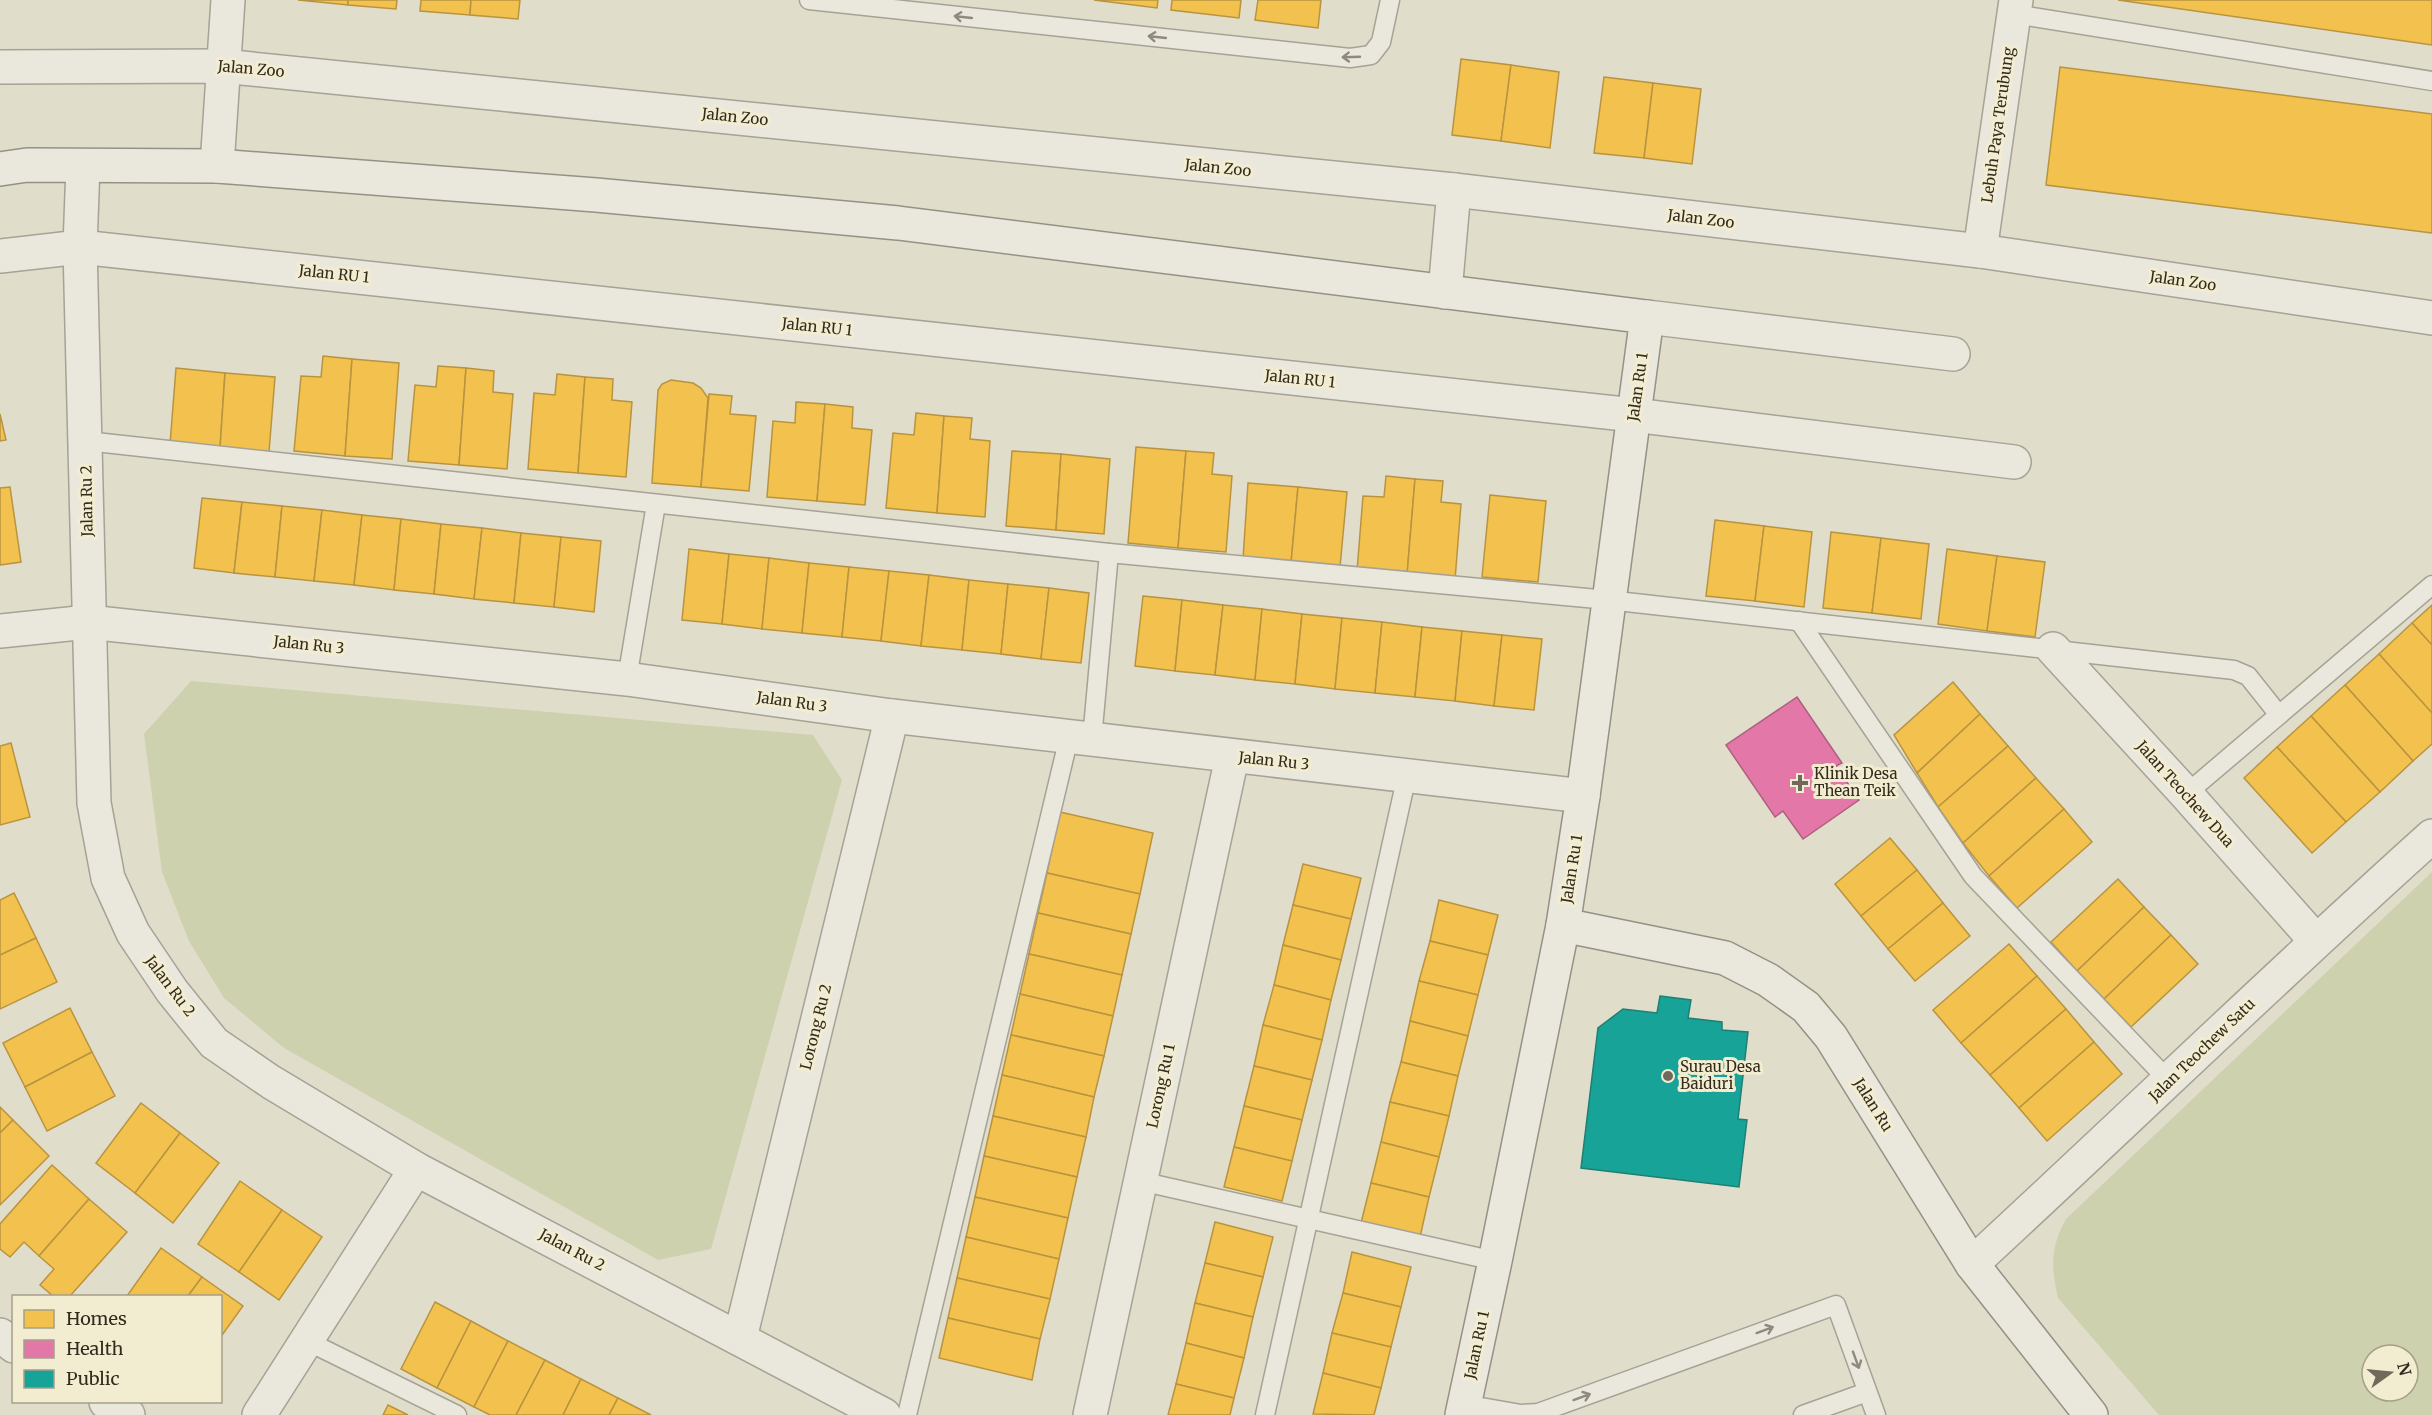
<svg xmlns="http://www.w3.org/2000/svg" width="2432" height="1415" font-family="Merriweather,serif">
<rect width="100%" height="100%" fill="#e1ddcb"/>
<g fill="#cdd1ae" fill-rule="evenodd">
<polygon points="191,681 813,735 842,780 711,1249 658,1260 284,1048 224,998 189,941 162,872 144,734"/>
<path d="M 2432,872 L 2432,1415 L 2159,1415 L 2058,1298 C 2051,1267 2050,1248 2066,1219 ZM 2372,1355 L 2408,1355 L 2408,1391 L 2372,1391 Z"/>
</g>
<g fill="#f2c14e" stroke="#b99440" stroke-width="1.5">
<polygon points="298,0 348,0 348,5"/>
<polygon points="348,0 397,0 396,9 348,5"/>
<polygon points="421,0 471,0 470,15 420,11"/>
<polygon points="471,0 520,0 518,19 470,15"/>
<polygon points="1094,0 1158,0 1157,8"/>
<polygon points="1172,0 1241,0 1239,18 1171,10"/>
<polygon points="1258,0 1321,0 1318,28 1255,20"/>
<polygon points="2118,0 2432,0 2432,45"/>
<polygon points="1461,59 1511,65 1501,141 1452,135"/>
<polygon points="1511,65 1559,72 1550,148 1501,141"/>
<polygon points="2060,67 2432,114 2432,233 2046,185"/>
<polygon points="1604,77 1653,83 1644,158 1594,153"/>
<polygon points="1653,83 1701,89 1692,164 1644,158"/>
<polygon points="323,356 352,359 345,456 294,451 301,376 321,377"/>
<polygon points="352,359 399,363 392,459 345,456"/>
<polygon points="438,366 466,368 459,465 408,461 415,385 436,387"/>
<polygon points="176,368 225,373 220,448 170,444"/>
<polygon points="466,368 494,371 493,392 513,394 507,469 459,465"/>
<polygon points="225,373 275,377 269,452 220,448"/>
<polygon points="557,374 585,377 578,473 528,469 534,393 555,395"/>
<polygon points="585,377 613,379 612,400 632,402 626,477 578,473"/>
<polygon points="671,380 693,383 701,388 708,398 701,487 652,483 658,390 662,384"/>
<polygon points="709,394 732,396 730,414 756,416 749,491 701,487"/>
<polygon points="796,402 825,404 817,501 767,497 773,421 795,423"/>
<polygon points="825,404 853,407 852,428 872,430 865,505 817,501"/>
<polygon points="916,413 944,416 937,513 886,508 893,433 914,435"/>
<polygon points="0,414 6,440 0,441"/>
<polygon points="944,416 972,418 970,439 990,441 985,517 937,513"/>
<polygon points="1136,447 1186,451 1178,548 1128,543"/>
<polygon points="1012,451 1061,454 1056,530 1006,526"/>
<polygon points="1186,451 1214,453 1212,474 1232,476 1226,552 1178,548"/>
<polygon points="1061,454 1110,459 1104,534 1056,530"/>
<polygon points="1386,476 1415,479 1407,575 1357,571 1363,496 1384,497"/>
<polygon points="1415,479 1443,481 1441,502 1461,504 1455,580 1407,575"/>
<polygon points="1248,483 1298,487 1291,563 1243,559"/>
<polygon points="10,487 21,562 0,565 0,488"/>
<polygon points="1298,487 1347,492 1340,567 1291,563"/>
<polygon points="1490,495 1546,501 1538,582 1482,577"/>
<polygon points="202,498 242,502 234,573 194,568"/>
<polygon points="242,502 282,506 275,577 234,573"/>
<polygon points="282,506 322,510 314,581 275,577"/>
<polygon points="322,510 362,515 354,585 314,581"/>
<polygon points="362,515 401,519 394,590 354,585"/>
<polygon points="401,519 441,524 434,594 394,590"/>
<polygon points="1715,520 1764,526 1755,601 1706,596"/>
<polygon points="441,524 482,528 474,599 434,594"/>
<polygon points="1764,526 1812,532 1804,607 1755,601"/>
<polygon points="482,528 521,533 514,603 474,599"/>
<polygon points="1831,532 1881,538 1872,613 1823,608"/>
<polygon points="521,533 561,537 554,607 514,603"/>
<polygon points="561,537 601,541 594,612 554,607"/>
<polygon points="1881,538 1929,544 1921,619 1872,613"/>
<polygon points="689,549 729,554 722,624 682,620"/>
<polygon points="1947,549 1997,556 1987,631 1938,624"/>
<polygon points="729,554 769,558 762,629 722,624"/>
<polygon points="1997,556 2045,562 2035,637 1987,631"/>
<polygon points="769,558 809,563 802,633 762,629"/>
<polygon points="809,563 849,567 842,637 802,633"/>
<polygon points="849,567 889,571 881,641 842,637"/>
<polygon points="889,571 929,575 921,646 881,641"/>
<polygon points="929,575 969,580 962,650 921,646"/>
<polygon points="969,580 1008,584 1001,654 962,650"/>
<polygon points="1008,584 1049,588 1041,659 1001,654"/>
<polygon points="1049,588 1089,593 1081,663 1041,659"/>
<polygon points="1143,596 1182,600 1175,671 1135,666"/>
<polygon points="1182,600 1223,605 1215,675 1175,671"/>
<polygon points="1223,605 1262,609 1255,680 1215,675"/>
<polygon points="2432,605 2432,645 2412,623"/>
<polygon points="1262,609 1302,614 1295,684 1255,680"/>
<polygon points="1302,614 1342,618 1335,689 1295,684"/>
<polygon points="1342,618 1382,622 1375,693 1335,689"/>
<polygon points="1382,622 1422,627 1415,697 1375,693"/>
<polygon points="2412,623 2432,645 2432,713 2379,654"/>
<polygon points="1422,627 1462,631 1455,701 1415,697"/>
<polygon points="1462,631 1502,635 1494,706 1455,701"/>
<polygon points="1502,635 1542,639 1534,710 1494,706"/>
<polygon points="2379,654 2432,713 2432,744 2413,761 2345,685"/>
<polygon points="1953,682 1980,714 1917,773 1894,735"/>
<polygon points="2345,685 2413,761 2380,792 2311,716"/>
<polygon points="1980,714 2008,746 1938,807 1917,773"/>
<polygon points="2311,716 2380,792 2346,822 2277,747"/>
<polygon points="11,743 30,817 0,825 0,746"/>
<polygon points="2008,746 2036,778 1963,843 1938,807"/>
<polygon points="2277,747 2346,822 2312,853 2244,778"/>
<polygon points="2036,778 2064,809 1989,876 1963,843"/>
<polygon points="2064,809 2092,842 2017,908 1989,876"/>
<polygon points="1060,812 1153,833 1140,894 1047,873"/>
<polygon points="1890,838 1917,870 1861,916 1835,884"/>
<polygon points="1303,864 1361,878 1351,919 1293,905"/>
<polygon points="1917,870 1943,903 1888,949 1861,916"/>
<polygon points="1047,873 1140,894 1131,934 1038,913"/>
<polygon points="2118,879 2144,907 2077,971 2051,942"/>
<polygon points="14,893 36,938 0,955 0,900"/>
<polygon points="1439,900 1498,915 1488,955 1430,941"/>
<polygon points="1943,903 1970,936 1915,981 1888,949"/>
<polygon points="1293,905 1351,919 1341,960 1283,945"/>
<polygon points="2144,907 2171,935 2104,999 2077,971"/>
<polygon points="1038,913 1131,934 1122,975 1029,954"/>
<polygon points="2171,935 2198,964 2131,1027 2104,999"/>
<polygon points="36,938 57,982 0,1009 0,955"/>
<polygon points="1430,941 1488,955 1478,995 1419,981"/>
<polygon points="2009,944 2037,976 1961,1043 1933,1010"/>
<polygon points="1283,945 1341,960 1331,1000 1274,985"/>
<polygon points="1029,954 1122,975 1113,1016 1020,994"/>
<polygon points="2037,976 2066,1009 1990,1075 1961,1043"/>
<polygon points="1419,981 1478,995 1468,1036 1410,1021"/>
<polygon points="1274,985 1331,1000 1322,1040 1263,1025"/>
<polygon points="1020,994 1113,1016 1104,1056 1011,1035"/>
<polygon points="70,1008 92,1052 25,1087 3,1043"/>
<polygon points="2066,1009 2094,1042 2019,1108 1990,1075"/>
<polygon points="1410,1021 1468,1036 1458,1076 1401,1062"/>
<polygon points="1263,1025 1322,1040 1312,1080 1254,1066"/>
<polygon points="1011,1035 1104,1056 1094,1097 1002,1075"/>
<polygon points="2094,1042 2122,1074 2047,1141 2019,1108"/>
<polygon points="92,1052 115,1096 47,1131 25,1087"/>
<polygon points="1401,1062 1458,1076 1449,1116 1390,1102"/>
<polygon points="1254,1066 1312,1080 1302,1120 1244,1106"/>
<polygon points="1002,1075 1094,1097 1086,1137 993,1116"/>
<polygon points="1390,1102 1449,1116 1439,1157 1381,1142"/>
<polygon points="141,1103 180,1133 135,1193 96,1163"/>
<polygon points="1244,1106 1302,1120 1292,1161 1234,1147"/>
<polygon points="0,1107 13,1120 0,1133"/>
<polygon points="993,1116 1086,1137 1077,1177 984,1156"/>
<polygon points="13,1120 49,1156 0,1205 0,1133"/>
<polygon points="180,1133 219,1163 173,1223 135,1193"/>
<polygon points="1381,1142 1439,1157 1429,1197 1371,1183"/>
<polygon points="1234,1147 1292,1161 1282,1201 1224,1187"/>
<polygon points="984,1156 1077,1177 1068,1218 975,1197"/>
<polygon points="52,1165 89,1199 39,1256 24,1242 10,1257 0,1249 0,1224"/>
<polygon points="240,1181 282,1210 239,1272 198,1244"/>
<polygon points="1371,1183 1429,1197 1420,1237 1361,1223"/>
<polygon points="975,1197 1068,1218 1059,1259 966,1237"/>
<polygon points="89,1199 127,1232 70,1296 53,1296 40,1285 54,1269 39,1256"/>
<polygon points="282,1210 322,1237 279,1300 239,1272"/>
<polygon points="1215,1222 1273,1237 1263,1277 1205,1263"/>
<polygon points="966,1237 1059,1259 1050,1299 957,1278"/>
<polygon points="161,1248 202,1277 188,1296 127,1296"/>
<polygon points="1352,1252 1411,1267 1401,1307 1343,1293"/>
<polygon points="1205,1263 1263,1277 1253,1317 1195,1303"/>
<polygon points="202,1277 243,1306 220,1338 220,1296 188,1296"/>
<polygon points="957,1278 1050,1299 1040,1339 948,1318"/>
<polygon points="1343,1293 1401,1307 1391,1347 1332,1333"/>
<polygon points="435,1302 471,1321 437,1388 401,1369"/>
<polygon points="1195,1303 1253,1317 1244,1358 1186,1343"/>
<polygon points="948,1318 1040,1339 1032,1380 939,1358"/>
<polygon points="471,1321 508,1341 474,1407 437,1388"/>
<polygon points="1332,1333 1391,1347 1381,1388 1323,1373"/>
<polygon points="508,1341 545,1360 516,1415 490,1415 474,1407"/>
<polygon points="1186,1343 1244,1358 1234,1398 1176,1384"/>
<polygon points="545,1360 581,1379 563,1415 516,1415"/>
<polygon points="1323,1373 1381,1388 1374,1415 1313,1414"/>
<polygon points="581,1379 618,1398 609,1415 563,1415"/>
<polygon points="1176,1384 1234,1398 1230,1415 1168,1415"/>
<polygon points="618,1398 651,1415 609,1415"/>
<polygon points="388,1405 408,1415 383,1415"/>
</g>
<polygon fill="#e377a8" stroke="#ae607f" stroke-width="1.5" points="1797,697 1842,763 1836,766 1859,800 1803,839 1783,811 1775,817 1726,745"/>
<polygon fill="#17a398" stroke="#207f73" stroke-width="1.5" points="1660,996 1691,1000 1688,1018 1722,1022 1722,1030 1748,1032 1738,1119 1747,1120 1739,1187 1581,1168 1598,1028 1623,1009 1657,1013"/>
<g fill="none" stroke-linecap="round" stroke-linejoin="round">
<g stroke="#a6a295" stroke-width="21">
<g id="lane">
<polyline points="809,0 1350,58 1371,55 1381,42 1390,0"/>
<polyline points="2014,14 2432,81"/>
<polyline points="86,441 1109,553 1608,600 2234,670 2248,676 2279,715"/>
<polyline points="1799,621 1973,876 2169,1081"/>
<polyline points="627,679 656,504"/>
<polyline points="1092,739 1109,553"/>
<polyline points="2186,794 2432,585"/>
<polyline points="1140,1181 1495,1261"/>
<polyline points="307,1341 457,1415"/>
<polyline points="1464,1404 1521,1414 1538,1413 1836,1305 1876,1415"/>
<polyline points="907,1415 1069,737"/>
<polyline points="1265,1415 1407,775"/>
<polyline points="1803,1415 1867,1392"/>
</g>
</g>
<g stroke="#a6a295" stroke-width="36">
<g id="street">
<polyline points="0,67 222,66 1454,190 1980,251 2432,318"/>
<polyline points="83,166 80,247 94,803 108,878 133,933 172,991 214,1043 271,1082 416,1169 884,1415"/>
<polyline points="217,166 228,0"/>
<polyline points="1980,251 2016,0"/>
<polyline points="0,256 80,247 1634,415 2014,462"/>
<polyline points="1445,292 1454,190"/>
<polyline points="1647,317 1953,354"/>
<polyline points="0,631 88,622 627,679 892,716 1583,796"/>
<polyline points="2053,649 2186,794 2316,941"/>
<path d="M 1972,1264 C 2126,1122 2276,976 2432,836"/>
<polyline points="0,1335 14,1346"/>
<polyline points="740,1338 892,716"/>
<polyline points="106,1402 128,1415"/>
<polyline points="259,1415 416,1169"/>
<polyline points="1090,1415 1232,757"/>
</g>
</g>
<g stroke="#969185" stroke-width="36">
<g id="secondary">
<polyline points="0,169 27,165 217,166 596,195 898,223 1647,317 1583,796 1563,925 1495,1261 1462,1415"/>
<polyline points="1563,925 1725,958 1768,980 1806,1007 1831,1037 1972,1264 2091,1415"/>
</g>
</g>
<use href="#lane" stroke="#eae7dd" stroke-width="18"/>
<use href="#street" stroke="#eae7dd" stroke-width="33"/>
<use href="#secondary" stroke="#eae7dd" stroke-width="33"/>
</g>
<defs><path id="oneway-shaft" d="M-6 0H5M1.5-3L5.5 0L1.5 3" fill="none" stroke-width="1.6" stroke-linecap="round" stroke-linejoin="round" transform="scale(1.5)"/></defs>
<g stroke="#8f897e">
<use href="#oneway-shaft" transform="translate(963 17) rotate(-174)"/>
<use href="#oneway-shaft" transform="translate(1157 37) rotate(-174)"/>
<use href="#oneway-shaft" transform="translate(1351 57) rotate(178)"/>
<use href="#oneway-shaft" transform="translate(1765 1330) rotate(-20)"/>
<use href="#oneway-shaft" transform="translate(1856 1360) rotate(70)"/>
<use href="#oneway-shaft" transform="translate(1582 1397) rotate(-20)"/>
</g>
<g fill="#71695b" stroke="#f2edd1" stroke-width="2">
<path d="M1797 774h6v6h6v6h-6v6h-6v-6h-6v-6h6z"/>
<circle cx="1668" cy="1076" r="6"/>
</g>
<g text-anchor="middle" stroke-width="6" stroke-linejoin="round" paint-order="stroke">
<g font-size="15" fill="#342b1e" stroke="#f2edd1">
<text transform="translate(251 69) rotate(5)" y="5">Jalan Zoo</text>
<text transform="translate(735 117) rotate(6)" y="5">Jalan Zoo</text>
<text transform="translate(1998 125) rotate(-82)" y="5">Lebuh Paya Terubung</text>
<text transform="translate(1218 168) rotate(6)" y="5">Jalan Zoo</text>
<text transform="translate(1701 219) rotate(7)" y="5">Jalan Zoo</text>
<text transform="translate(334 274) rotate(6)" y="5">Jalan RU 1</text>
<text transform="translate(2183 281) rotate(8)" y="5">Jalan Zoo</text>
<text transform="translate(817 327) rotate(6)" y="5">Jalan RU 1</text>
<text transform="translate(1300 379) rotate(6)" y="5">Jalan RU 1</text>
<text transform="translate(1638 387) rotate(-82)" y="5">Jalan Ru 1</text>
<text transform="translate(87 501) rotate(-91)" y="5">Jalan Ru 2</text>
<text transform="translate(309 645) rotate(6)" y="5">Jalan Ru 3</text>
<text transform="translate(792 702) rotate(8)" y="5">Jalan Ru 3</text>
<text transform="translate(1274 761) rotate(6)" y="5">Jalan Ru 3</text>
<text transform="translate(2185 794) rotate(48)" y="5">Jalan Teochew Dua</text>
<text transform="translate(1572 869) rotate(-81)" y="5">Jalan Ru 1</text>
<text transform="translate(170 986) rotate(53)" y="5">Jalan Ru 2</text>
<text transform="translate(816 1027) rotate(-76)" y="5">Lorong Ru 2</text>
<text transform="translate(2202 1050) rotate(-44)" y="5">Jalan Teochew Satu</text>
<text transform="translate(1161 1086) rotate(-78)" y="5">Lorong Ru 1</text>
<text transform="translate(1873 1105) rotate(58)" y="5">Jalan Ru</text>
<text transform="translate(572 1250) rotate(28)" y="5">Jalan Ru 2</text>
<text transform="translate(1477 1345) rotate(-78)" y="5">Jalan Ru 1</text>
</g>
<g font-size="15" fill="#342b1e" stroke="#f2edd1" text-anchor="start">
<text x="1814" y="779">Klinik Desa<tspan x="1814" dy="17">Thean Teik</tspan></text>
<text x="1680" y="1072">Surau Desa<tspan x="1680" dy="17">Baiduri</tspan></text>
</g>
</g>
<rect x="12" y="1295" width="210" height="108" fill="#f2edd1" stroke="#a69f89" stroke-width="1.5"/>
<rect x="24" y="1310" width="30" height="18" fill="#f2c14e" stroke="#a69f89" stroke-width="1.5"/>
<text x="66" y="1325" font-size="18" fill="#342b1e">Homes</text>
<rect x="24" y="1340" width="30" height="18" fill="#e377a8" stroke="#a69f89" stroke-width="1.5"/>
<text x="66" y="1355" font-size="18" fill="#342b1e">Health</text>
<rect x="24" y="1370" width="30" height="18" fill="#17a398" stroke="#a69f89" stroke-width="1.5"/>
<text x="66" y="1385" font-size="18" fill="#342b1e">Public</text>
<g transform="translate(2390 1373) rotate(75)"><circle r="28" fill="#f2edd1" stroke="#a69f89" stroke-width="1.5"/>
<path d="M0-4.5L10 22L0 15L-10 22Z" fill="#71695b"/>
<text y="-9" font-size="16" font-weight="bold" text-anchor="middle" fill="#342b1e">N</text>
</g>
</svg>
